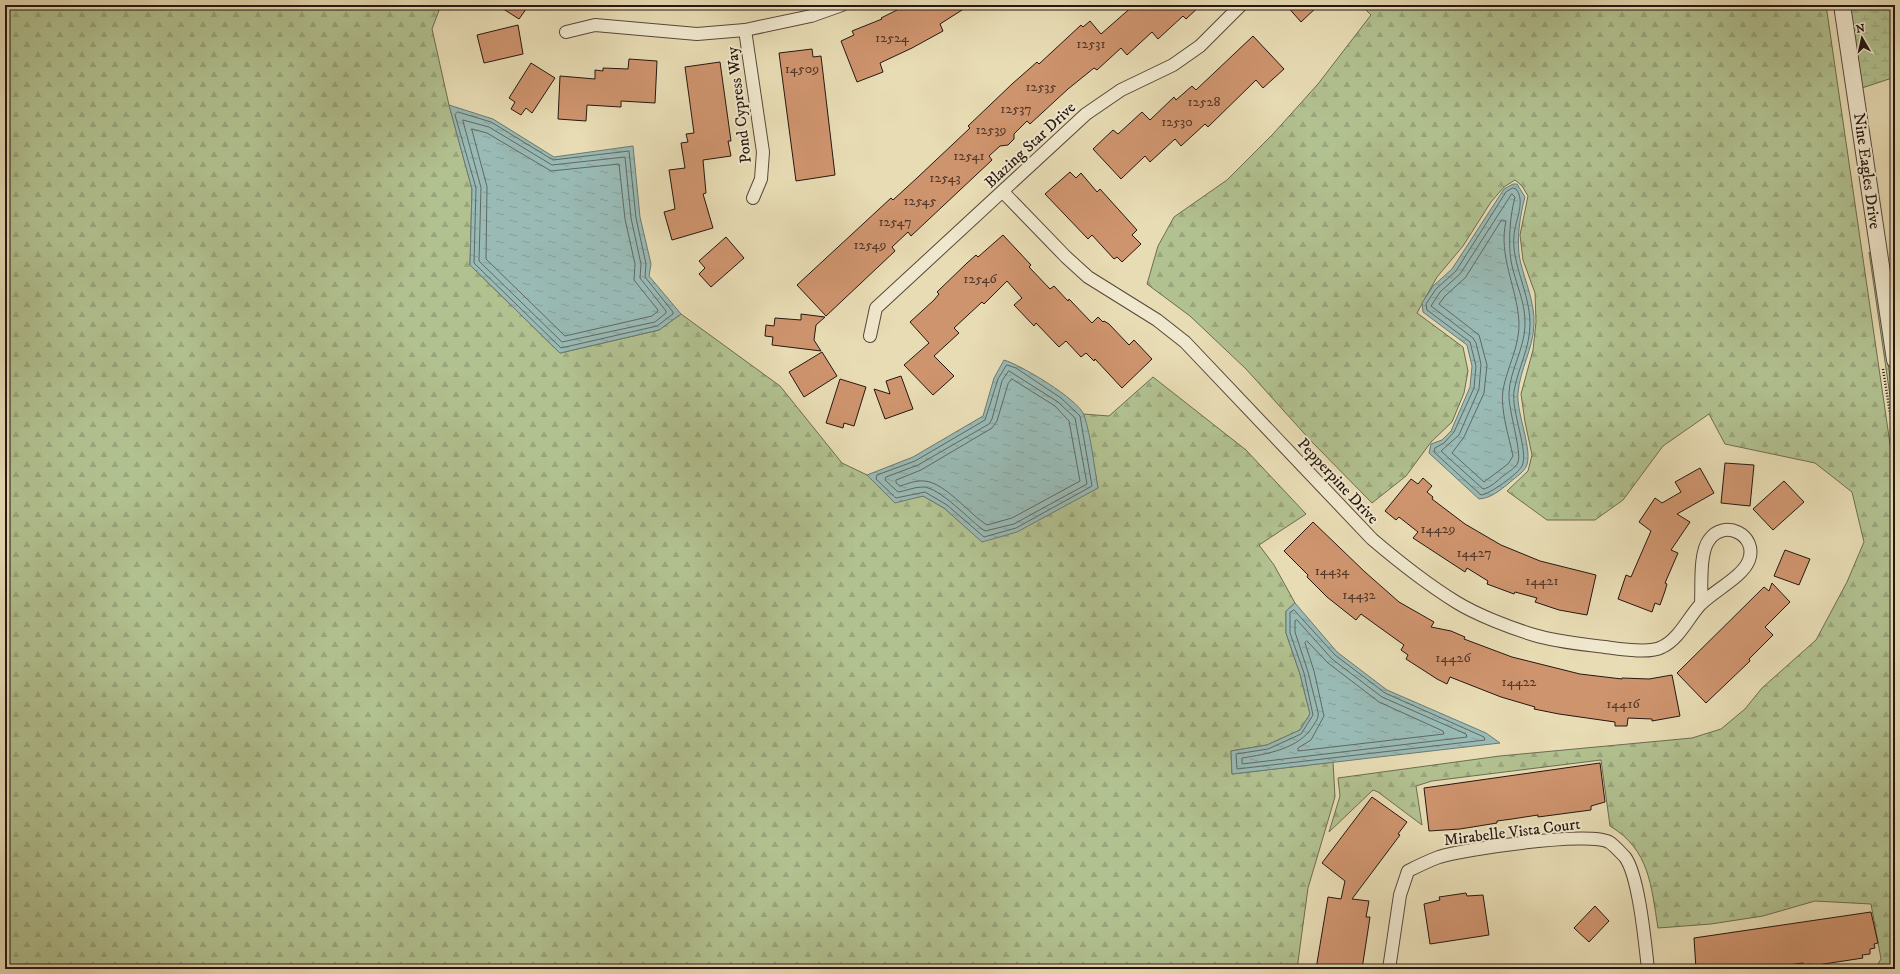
<svg xmlns="http://www.w3.org/2000/svg" width="1900" height="974" font-family="'IM FELL DW Pica',serif">
<style>
.forest{fill:url(#forest-firs);stroke:#6c6c50}
.wetland{fill:url(#wetland-marsh);stroke:#6c6c50}
.water{fill:url(#water-ripples);stroke:#6b7973}
.lines{fill:none;stroke-linecap:round;stroke-linejoin:round}
.shore{stroke:#606862;stroke-width:1}
.building{fill:#ce946e;stroke:#271710}
.minor-casing{stroke:#574839;stroke-width:14}
.tertiary-casing{stroke:#574839;stroke-width:18}
.path{stroke:#271710;stroke-width:2.5;stroke-dasharray:1 2;stroke-linecap:butt}
.minor{stroke:#f0e8ce;stroke-width:12}
.tertiary{stroke:#f0e8ce;stroke-width:16}
.labels{text-anchor:middle;dominant-baseline:central;stroke-width:4;stroke-linejoin:round;paint-order:stroke}
.number-label{font-size:14px;fill:#513628}
.street-label{font-size:16px;fill:#271710;stroke:#f0e8ce}
</style>
<defs>
<pattern id="forest-firs" width="22" height="20" patternUnits="userSpaceOnUse"><rect width="22" height="20" fill="#b2c190"/><path d="M5 1l3.5 6h-7zM16 11l3.5 6h-7z" fill="#99a57b"/></pattern>
<pattern id="wetland-marsh" width="20" height="14" patternUnits="userSpaceOnUse"><rect width="20" height="14" fill="#b2c190"/><path d="M1 5h8M5 5V1M11 12h8M15 12V8" fill="none" stroke="#99a57b"/></pattern>
<pattern id="water-ripples" width="26" height="14" patternUnits="userSpaceOnUse"><rect width="26" height="14" fill="#99bab5"/><path d="M2 4q2-2 4 0t4 0M15 11q2-2 4 0t4 0" fill="none" stroke="#849f9b"/></pattern>
</defs>
<rect width="100%" height="100%" fill="#e8dcb4"/>
<filter id="stains"><feTurbulence type="fractalNoise" baseFrequency=".005" numOctaves="4"/><feColorMatrix values="0 0 0 0 .2 0 0 0 0 .09 0 0 0 0 .02 0 0 0 .5 -.17"/></filter>
<radialGradient id="worn" r=".72"><stop offset=".6" stop-color="#630" stop-opacity="0"/><stop offset="1" stop-color="#630" stop-opacity=".3"/></radialGradient>
<g class="forest">
<polygon points="5,5 441,5 432,29 449,105 472,189 470,265 560,353 659,330 681,314 780,386 842,463 867,475 894,502 923,496 944,508 982,541 1098,488 1083,414 1109,416 1153,377 1246,450 1306,514 1259,545 1274,565 1295,603 1286,611 1286,633 1300,674 1310,714 1300,730 1267,745 1231,751 1232,774 1333,762 1335,797 1308,888 1297,969 5,969"/>
<path d="M1361,5h465l69,473v491h-20l6,-10 -10,-55 -56,-3 -52,15 -52,8 -53,4c-7,-42 -8,-78 -48,-102l-9,-66 -169,21 -16,5 6,39 -44,-33 -5,-2 -44,42 11,-36 -2,-18 162,-22 192,-18 29,-9 24,-20 17,-21 54,-48 31,-58 17,-40 -12,-50 -37,-29 -90,-19 -16,-30 -46,32 -40,54 -28,20h-48l-40,-29 21,-20 4,-16 -7,-33 -4,-28 12,-44 3,-28 -1,-29 -12,-33 -3,-25 8,-39 -6,-10 -7,-6 -11,7 -13,15 -28,44 -26,31 -20,36 46,34 5,24 -4,22 -12,29 -21,20 -25,34 -34,27 -60,-61 -66,-73 -56,-53 -43,-32 11,-38 16,-29 53,-37 46,-46 45,-50 53,-69z"/>
</g>
<g class="wetland">
<polygon points="1850,5 1895,5 1895,77 1862,88"/>
<polygon points="1869,252 1872,256 1895,410 1895,430"/>
</g>
<g class="water">
<polygon points="449,105 493,119 554,157 633,146 640,217 651,264 649,276 681,314 659,330 560,353 470,265 472,189"/>
<path d="M1513,184h4l8,13c-5,18 -9,44 -5,63 5,22 15,42 14,65 -1,24 -14,44 -16,68 -2,20 16,59 8,74 -4,7 -13,12 -18,17 -9,7 -17,14 -29,15l-50,-46 2,-9 11,-4 9,-9 19,-44 2,-21 -5,-21 -44,-33 -1,-9 11,-17 19,-17 52,-80z"/>
<path d="M1004,360c17,5 74,39 80,55 7,21 10,51 14,73l-81,44 -35,10 -38,-34 -21,-12 -28,7 -28,-28 46,-18 70,-41 11,-38z"/>
<polygon points="1295,603 1337,652 1387,690 1486,733 1500,743 1232,774 1231,751 1267,745 1300,730 1310,714 1300,674 1286,633 1286,611"/>
</g>
<g class="lines">
<g class="shore">
<polygon points="458,112 491,122 553,160 629,151 636,218 646,264 645,277 673,312 673,314 657,326 561,348 474,263 476,188 455,115"/>
<polygon points="463,120 489,127 552,165 625,157 631,218 641,264 640,278 666,311 666,313 655,322 562,342 479,261 481,188"/>
<polygon points="472,129 487,133 551,171 619,164 625,219 635,264 634,280 658,310 657,312 652,316 565,336 486,259 487,187"/>
<path d="M1513,188l3,1c10,12 -1,32 -2,46 -3,28 16,58 16,89 0,24 -12,44 -16,67 -3,20 15,61 8,75 -4,8 -32,28 -41,29l-47,-43 1,-4 9,-5 10,-11 20,-44 2,-22 -6,-24 -43,-32 -1,-6 10,-15 20,-18 50,-79z"/>
<path d="M1512,194l3,3c-5,19 -7,44 -4,64 4,22 15,41 14,65 -1,24 -15,44 -16,67 -1,16 13,59 9,69 -2,6 -10,10 -15,14 -6,5 -13,12 -20,13l-42,-38 18,-16 20,-46 2,-25 -5,-21 -3,-5 -42,-32 9,-14 20,-18z"/>
<path d="M1502,220l4,1c-8,35 11,66 13,101 1,24 -12,45 -16,68 -3,19 6,47 10,66l-5,8 -24,18 -32,-29 12,-16 20,-44 3,-28 -8,-30 -40,-31 6,-8 20,-18z"/>
<polygon points="1007,365 1016,368 1061,398 1080,416 1092,486 1016,528 984,537 947,505 925,492 896,498 876,479 877,475 915,461 985,420 998,379"/>
<path d="M1009,371l49,31 17,16 12,66 -73,40 -29,7c-14,-9 -46,-45 -63,-44 -8,0 -16,4 -24,5l-13,-12 1,-3 32,-12 71,-41 3,-5 10,-38z"/>
<path d="M1012,379l43,27 14,15 11,60 -68,37 -25,7c-17,-10 -42,-43 -63,-44 -8,-1 -17,3 -24,5l-4,-3v-3l25,-10 71,-42 5,-7 11,-37z"/>
<polygon points="1294,610 1335,655 1385,693 1484,737 1485,740 1237,769 1236,754 1268,749 1301,734 1313,715 1304,673 1290,633 1290,613"/>
<path d="M1297,620l35,39 50,38 84,37 1,3 -225,27v-6c25,-4 57,-9 71,-32 3,-5 6,-8 5,-14l-10,-40 -13,-40v-11z"/>
<polygon points="1307,641 1328,663 1379,702 1443,731 1444,734 1298,751 1298,748 1311,740 1324,716 1314,671 1305,643"/>
</g>
</g>
<g class="building">
<polygon points="497,5 529,5 519,19"/>
<polygon points="900,5 970,5 940,24 943,31 912,48 880,63 883,72 857,82 841,41 854,35 852,31 882,19 881,18 901,8"/>
<polygon points="1134,5 1201,5 1186,19 1183,16 1158,39 1152,32 1127,55 1121,48 1097,70 1094,68 1068,89 1030,124 1027,121 1014,134 1014,139 1008,145 1000,146 989,156 992,160 911,236 908,232 892,247 895,251 826,316 797,285 891,198 893,200 918,177 970,128 968,126 1012,84 1037,62 1039,64 1081,25 1083,27 1090,21 1101,34"/>
<polygon points="1286,5 1319,5 1301,22"/>
<polygon points="518,25 523,54 484,63 477,35"/>
<polygon points="1253,36 1284,69 1263,88 1256,80 1208,127 1205,124 1181,146 1175,139 1150,162 1145,156 1121,179 1093,149 1113,130 1118,134 1142,112 1150,120 1174,97 1176,100 1192,86 1196,90"/>
<polygon points="812,49 813,57 821,56 835,175 796,181 779,53"/>
<polygon points="629,59 657,61 655,103 621,101 621,107 587,105 586,121 558,119 560,76 595,79 595,70 603,71 603,68 628,69"/>
<polygon points="720,62 731,141 728,141 731,156 703,160 706,193 703,194 713,228 672,240 664,212 675,209 669,170 685,168 681,143 688,142 686,134 694,133 685,67"/>
<polygon points="531,63 555,78 532,113 526,108 521,115 511,109 515,102 509,98"/>
<polygon points="1070,172 1076,178 1081,173 1097,192 1100,189 1137,230 1132,235 1141,244 1122,262 1117,257 1114,259 1092,235 1088,239 1045,194"/>
<polygon points="1003,235 1031,265 1029,267 1050,289 1054,286 1068,301 1069,299 1092,323 1098,317 1103,322 1104,321 1109,324 1129,345 1134,340 1152,359 1122,388 1095,359 1094,361 1086,353 1081,357 1066,341 1059,347 1036,323 1034,326 1014,305 1022,298 1007,281 984,304 982,302 954,328 959,333 934,356 954,376 933,395 904,365 929,343 910,322 934,300 939,294 937,292 967,263 976,255 978,257"/>
<polygon points="726,237 744,258 711,287 699,274 705,268 699,261"/>
<polygon points="801,314 825,317 816,325 814,340 821,351 772,345 773,337 765,336 766,325 774,326 775,318 801,320"/>
<polygon points="822,352 837,376 804,397 789,372"/>
<polygon points="901,376 913,409 885,419 874,389 890,394 886,381"/>
<polygon points="840,379 866,387 854,426 844,423 843,428 826,423"/>
<polygon points="1725,463 1754,465 1750,506 1721,503"/>
<polygon points="1700,468 1714,493 1677,514 1690,522 1671,550 1678,553 1665,583 1667,584 1665,591 1660,605 1655,603 1652,612 1618,599 1626,575 1631,577 1651,531 1639,522 1655,498 1662,503 1681,492 1675,482"/>
<polygon points="1423,478 1432,486 1427,492 1433,497 1432,499 1465,524 1501,545 1540,561 1596,575 1587,615 1559,610 1535,602 1537,598 1515,592 1514,594 1487,584 1488,581 1467,568 1465,572 1413,538 1418,532 1399,517 1396,520 1385,511 1411,479 1418,484"/>
<polygon points="1784,481 1804,502 1773,530 1753,509"/>
<polygon points="1313,522 1365,572 1399,602 1434,622 1431,627 1451,631 1465,637 1464,639 1512,657 1580,674 1622,679 1622,678 1649,679 1672,675 1680,716 1652,721 1652,719 1628,718 1627,726 1615,726 1615,722 1559,714 1534,709 1535,707 1501,697 1450,677 1447,684 1437,679 1406,659 1408,655 1401,650 1404,645 1361,614 1356,620 1327,597 1307,577 1308,575 1284,551"/>
<polygon points="1785,550 1810,559 1799,585 1774,576"/>
<polygon points="1772,583 1790,602 1765,627 1773,635 1749,659 1750,661 1706,703 1677,673 1764,587 1769,591"/>
<polygon points="1600,763 1605,802 1591,806 1591,810 1538,817 1538,815 1512,819 1497,821 1497,823 1460,829 1429,831 1424,788"/>
<polygon points="1372,797 1407,822 1398,834 1400,835 1352,899 1369,901 1366,917 1370,917 1362,969 1316,969 1328,897 1341,899 1345,881 1322,863"/>
<polygon points="1466,893 1467,896 1483,895 1489,935 1430,944 1424,904 1440,900 1439,897"/>
<polygon points="1595,906 1609,921 1589,942 1574,928"/>
<polygon points="1871,912 1878,943 1874,944 1875,948 1870,949 1870,954 1862,955 1863,958 1811,966 1811,964 1803,965 1803,963 1773,967 1773,969 1696,969 1694,938"/>
</g>
<g class="lines">
<g class="minor-casing">
<g id="minor">
<polyline points="745,30 763,152 761,179 753,198"/>
<polyline points="566,32 595,25 697,34 745,30 811,16 842,5"/>
<path d="M1003,192l63,65 22,20 69,43 28,22 187,197c27,23 55,45 84,63 21,13 55,26 78,33 23,7 48,9 71,12 15,2 44,7 57,0 17,-8 26,-29 38,-42 13,-14 43,-28 49,-45 9,-25 -25,-42 -40,-20 -10,13 -7,47 -8,64"/>
<polyline points="870,336 876,308 1086,114 1121,90 1173,65 1200,46 1241,5"/>
<path d="M1389,969l11,-74 8,-24c10,-5 20,-10 31,-14 25,-8 150,-26 170,-15 5,3 12,11 16,15 14,19 20,86 23,112"/>
</g>
</g>
<g class="tertiary-casing">
<polyline id="tertiary" points="1842,5 1895,360"/>
</g>
<polyline class="path" points="1883,369 1895,444"/>
<use href="#minor" class="minor"/>
<use href="#tertiary" class="tertiary"/>
</g>
<g class="labels">
<g class="number-label">
<text x="892" y="38">12524</text>
<text x="1091" y="44">12531</text>
<text x="802" y="69">14509</text>
<text x="1041" y="87">12535</text>
<text x="1204" y="102">12528</text>
<text x="1016" y="109">12537</text>
<text x="1177" y="122">12530</text>
<text x="991" y="130">12539</text>
<text x="969" y="156">12541</text>
<text x="945" y="178">12543</text>
<text x="920" y="201">12545</text>
<text x="895" y="222">12547</text>
<text x="870" y="245">12549</text>
<text x="980" y="279">12546</text>
<text x="1438" y="529">14429</text>
<text x="1474" y="553">14427</text>
<text x="1332" y="571">14434</text>
<text x="1542" y="581">14421</text>
<text x="1359" y="595">14432</text>
<text x="1453" y="658">14426</text>
<text x="1519" y="682">14422</text>
<text x="1623" y="704">14416</text>
</g>
<g class="street-label">
<text transform="translate(739 105) rotate(-97)">Pond Cypress Way</text>
<text transform="translate(1030 145) rotate(-43)">Blazing Star Drive</text>
<text transform="translate(1867 171) rotate(82)">Nine Eagles Drive</text>
<text transform="translate(1338 481) rotate(47)">Pepperpine Drive</text>
<text transform="translate(1512 832) rotate(-7)">Mirabelle Vista Court</text>
</g>
</g>
<rect width="1900" height="974" fill="none" stroke="#e8dcb4" stroke-width="20"/>
<rect x="6" y="6" width="1888" height="962" fill="none" stroke="#271710" stroke-width="2"/>
<rect x="10" y="10" width="1880" height="954" fill="none" stroke="#271710"/>
<g transform="translate(1862 38) rotate(351)" stroke="#f0e8ce" stroke-width="3" paint-order="stroke">
<path d="M0-3L7 15L0 10L-7 15Z" fill="#271710"/>
<text y="-6" font-size="11" font-weight="bold" text-anchor="middle" fill="#271710">N</text>
</g>
<rect width="100%" height="100%" filter="url(#stains)"/>
<rect width="100%" height="100%" fill="url(#worn)"/>
</svg>
